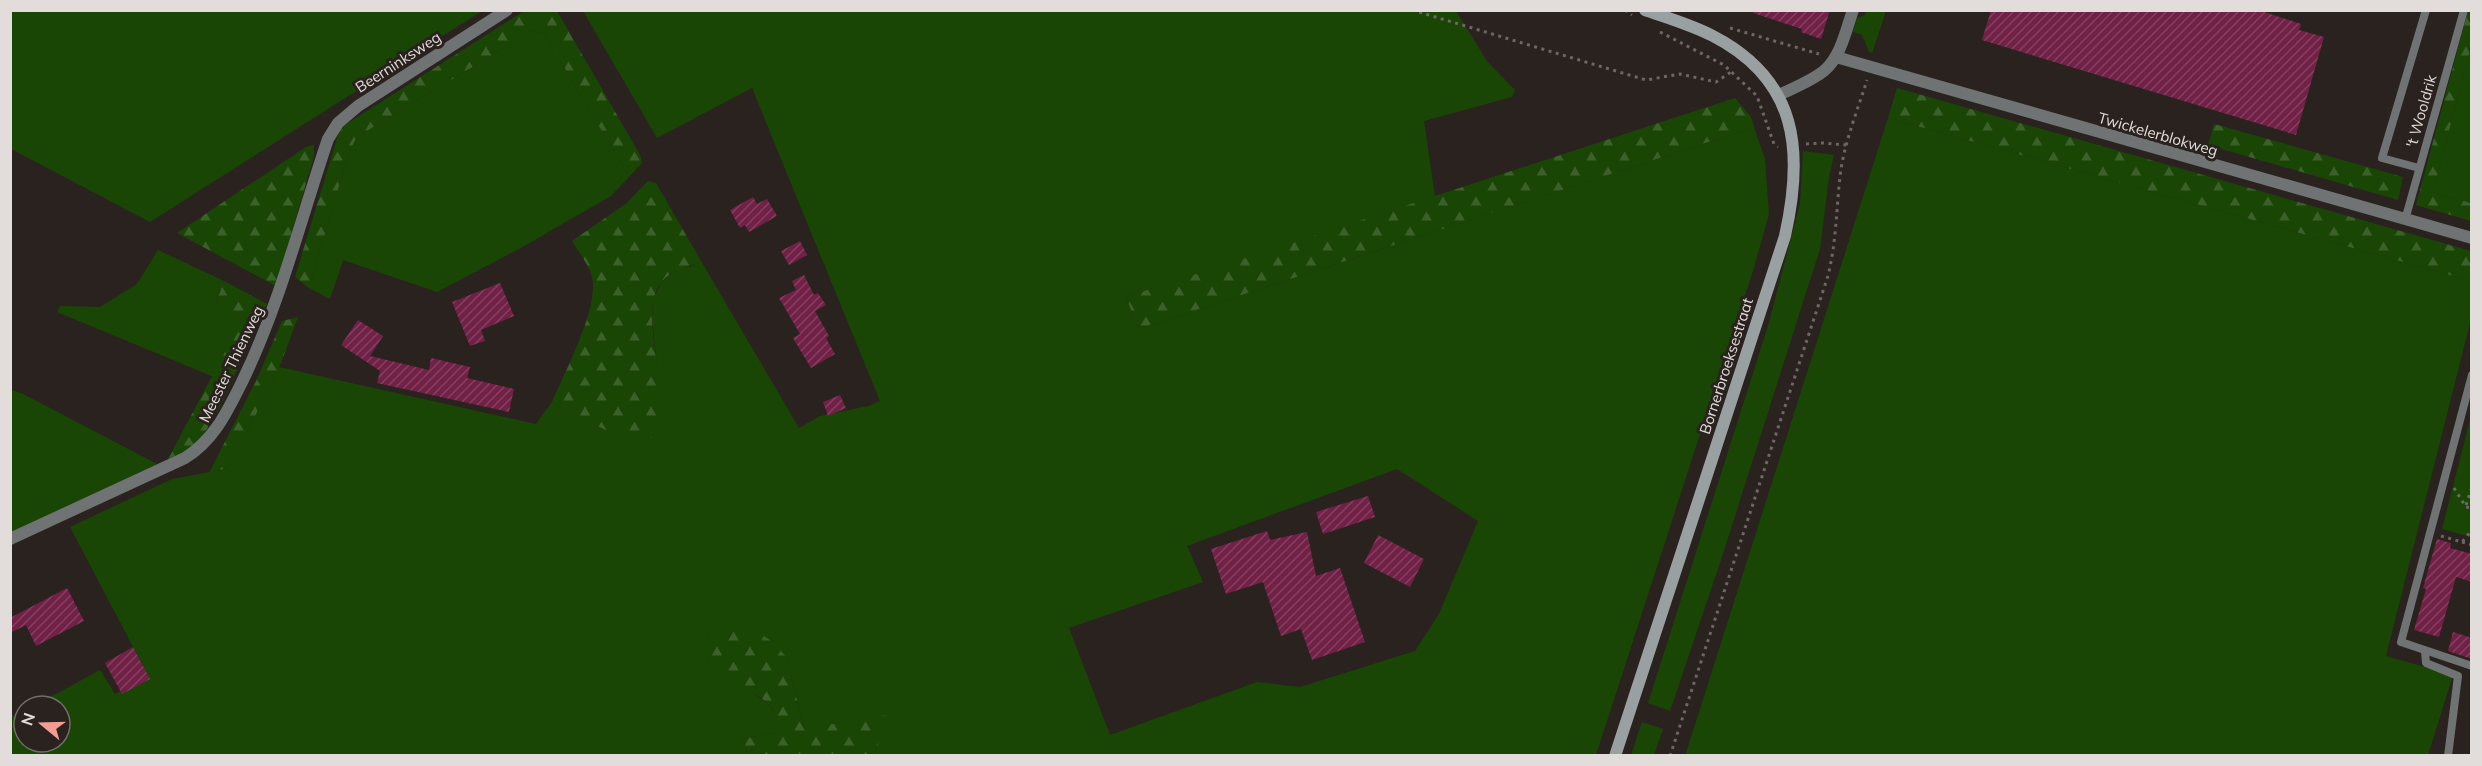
<svg xmlns="http://www.w3.org/2000/svg" width="2482" height="766" font-family="Mulish,sans-serif">
<style>
.grass{fill:#1a4605;fill-rule:evenodd}
.forest{fill:url(#forest-firs)}
.building{fill:url(#building-hatch)}
.lines{fill:none;stroke-linecap:round;stroke-linejoin:round}
.path{stroke:#6d6663;stroke-width:3;stroke-dasharray:3 4.5;stroke-linecap:butt}
.lane{stroke:#6f7374;stroke-width:8}
.street{stroke:#6f7374;stroke-width:12}
.secondary{stroke:#99a0a2;stroke-width:12}
.labels{text-anchor:middle;dominant-baseline:central;stroke-width:6;stroke-linejoin:round;paint-order:stroke}
.street-label{font-size:15px;fill:#e2ddda;stroke:#2a221f}
</style>
<defs>
<pattern id="forest-firs" width="22" height="20" patternUnits="userSpaceOnUse" patternTransform="scale(1.5)"><rect width="22" height="20" fill="#1a4605"/><path d="M5 1l3.5 6h-7zM16 11l3.5 6h-7z" fill="#3b6029"/></pattern>
<pattern id="building-hatch" width="6" height="6" patternUnits="userSpaceOnUse" patternTransform="scale(1.5)"><rect width="6" height="6" fill="#712046"/><path d="M-1 1l2-2M0 6l6-6M5 7l2-2" fill="none" stroke="#854060"/></pattern>
</defs>
<rect width="100%" height="100%" fill="#2a221f"/>
<g class="grass">
<polygon points="10,11 11,10 482,11 150,222 11,149"/>
<path d="M583,11h873l31,50 28,29 -3,7 -88,24 11,76 -309,100 12,32 616,-202 11,32 4,55 -16,57 -157,484h-724l5,-7 -73,-19 -17,-71 -75,-28 -7,13 4,17 59,44 11,14 1,14 -39,7 8,16h-738l-1,-45 4,7 10,-6v31h36v-36h-26l66,-36 15,24 35,-15 -80,-152 102,-48 49,-9 6,-2 7,-9 45,-92 257,57 16,-22 57,30 52,-27 -9,-88 1,-18 8,-16 15,-13 14,-3 11,-6 98,167 21,-12 48,-10 12,-5 -128,-313 -95,50zM1397,469l81,52 -39,93 -24,37 -115,36 -43,-5 -147,53 -41,-107 134,-46 -16,-36z"/>
<polygon points="1866,11 1886,11 1872,53 1869,52 1862,35 1853,32 1857,18 1865,15"/>
<polygon points="532,31 544,33 629,177 611,196 519,249 437,292 343,260 330,299 309,288 349,152 357,137"/>
<polygon points="2471,47 2471,203 2433,192"/>
<polygon points="1888,118 2471,281 2471,319 2386,656 2453,675 2428,755 1685,756"/>
<polygon points="1803,151 1834,155 1829,177 1820,249 1721,560 1670,711 1648,703 1768,326 1800,204"/>
<polygon points="158,250 224,281 216,303 238,316 241,322 214,377 57,312 60,306 100,307 137,284"/>
<polygon points="10,389 25,395 157,464 11,533"/>
<polygon points="2471,416 2472,537 2471,537 2442,529"/>
<polygon points="1642,722 1663,729 1654,755 1631,755"/>
</g>
<g class="forest">
<polygon points="524,11 557,11 640,155 642,163 629,177 544,33 532,31 357,137 349,152 309,288 295,277 339,132 345,125"/>
<polygon points="2468,11 2471,11 2471,47 2433,192 2471,203 2471,221 2416,205"/>
<polygon points="1897,88 2471,251 2471,281 1888,118"/>
<polygon points="1735,98 1751,117 1754,127 1138,329 1126,297"/>
<polygon points="2214,124 2403,177 2398,200 2208,145"/>
<polygon points="314,145 314,156 276,286 177,233 306,147"/>
<path d="M648,181l8,2 45,78c-14,8 -29,8 -40,22 -21,25 2,90 0,123 -1,10 -4,21 -6,32l-46,-6 -57,-30c13,-30 43,-87 41,-119 -1,-15 -14,-30 -21,-42l55,-38z"/>
<polygon points="224,281 267,304 220,407 197,446 168,459 241,322 237,316 216,303"/>
<polygon points="298,317 281,363 234,459 227,468 209,473 257,379 282,321"/>
<path d="M730,625c24,2 42,13 57,33l17,71 82,-14 -9,33 -5,7h-123l-8,-16 39,-7c-2,-42 -51,-42 -70,-71 -3,-5 -4,-13 -5,-18l7,-13z"/>
</g>
<g class="building">
<polygon points="1754,10 1830,10 1821,39 1801,32 1802,29 1753,13"/>
<polygon points="1991,10 2258,10 2301,24 2299,30 2324,37 2296,135 1982,40"/>
<polygon points="753,197 757,204 767,199 777,216 749,232 745,225 740,228 730,210"/>
<polygon points="800,241 807,255 789,265 781,251"/>
<polygon points="804,275 814,295 818,293 826,305 815,311 829,336 826,338 835,354 811,368 793,338 800,334 779,298 796,290 792,281"/>
<polygon points="500,283 514,316 481,330 485,341 470,346 452,302"/>
<polygon points="358,320 383,336 370,356 429,370 431,358 470,367 467,378 514,389 509,412 377,383 380,371 341,345"/>
<polygon points="840,395 846,408 828,416 823,402"/>
<polygon points="1368,496 1375,517 1323,534 1316,512"/>
<polygon points="1267,531 1270,540 1307,532 1316,576 1340,568 1365,642 1312,660 1301,629 1281,636 1263,582 1226,594 1211,549"/>
<polygon points="1378,535 1424,559 1410,587 1364,563"/>
<polygon points="2437,539 2451,543 2450,548 2472,554 2472,582 2456,577 2439,637 2414,630 2426,589 2423,588"/>
<polygon points="67,588 84,621 36,646 26,625 10,633 10,618"/>
<polygon points="2453,632 2472,638 2472,659 2448,651"/>
<polygon points="133,647 150,679 122,694 105,663"/>
</g>
<g class="lines">
<g class="path">
<polyline points="1412,10 1646,80 1680,74 1716,82 1731,72"/>
<polyline points="1625,10 1632,15"/>
<polyline points="1730,28 1819,54"/>
<polyline points="1660,32 1724,65 1757,96 1774,144 1778,147"/>
<polyline points="1806,144 1823,143 1846,145"/>
<polyline points="2454,488 2466,507 2472,508"/>
<polyline points="2466,505 2472,487"/>
<polyline points="2441,536 2462,542 2472,530"/>
<polyline points="2462,542 2472,545"/>
<path d="M1670,756l157,-477c10,-36 9,-73 14,-110 5,-31 17,-60 26,-89"/>
</g>
<g class="lane">
<polyline points="2419,168 2382,158 2426,10"/>
<polyline points="2405,220 2464,10"/>
<polyline points="2472,375 2401,642 2472,666"/>
<polyline points="2425,652 2426,663 2458,676 2448,756"/>
</g>
<g class="street">
<polyline points="1836,57 2472,238"/>
<path d="M1779,95c14,-7 33,-14 46,-25 16,-14 21,-40 28,-60"/>
<path d="M10,539l175,-81c29,-18 42,-46 57,-76 38,-78 58,-161 86,-243l10,-16 20,-17 149,-96"/>
</g>
<path class="secondary" d="M1615,756l170,-520c19,-85 13,-156 -72,-200 -21,-11 -45,-18 -68,-26"/>
</g>
<g class="labels">
<g class="street-label">
<text transform="translate(398 62) rotate(-33)">Beerninksweg</text>
<text transform="translate(2421 111) rotate(-74)">'t Wooldrik</text>
<text transform="translate(2158 134) rotate(16)">Twickelerblokweg</text>
<text transform="translate(231 364) rotate(-64)">Meester Thienweg</text>
<text transform="translate(1726 366) rotate(-72)">Bornerbroeksestraat</text>
</g>
</g>
<rect width="2482" height="766" fill="none" stroke="#e2ddda" stroke-width="24"/>
<g transform="translate(42 724) rotate(289)"><circle r="28" fill="#2a221f" stroke="#746d6a" stroke-width="1.5"/>
<path d="M0-4.5L10 22L0 15L-10 22Z" fill="#f59c92"/>
<text y="-9" font-size="16" font-weight="bold" text-anchor="middle" fill="#e2ddda">N</text>
</g>
</svg>
